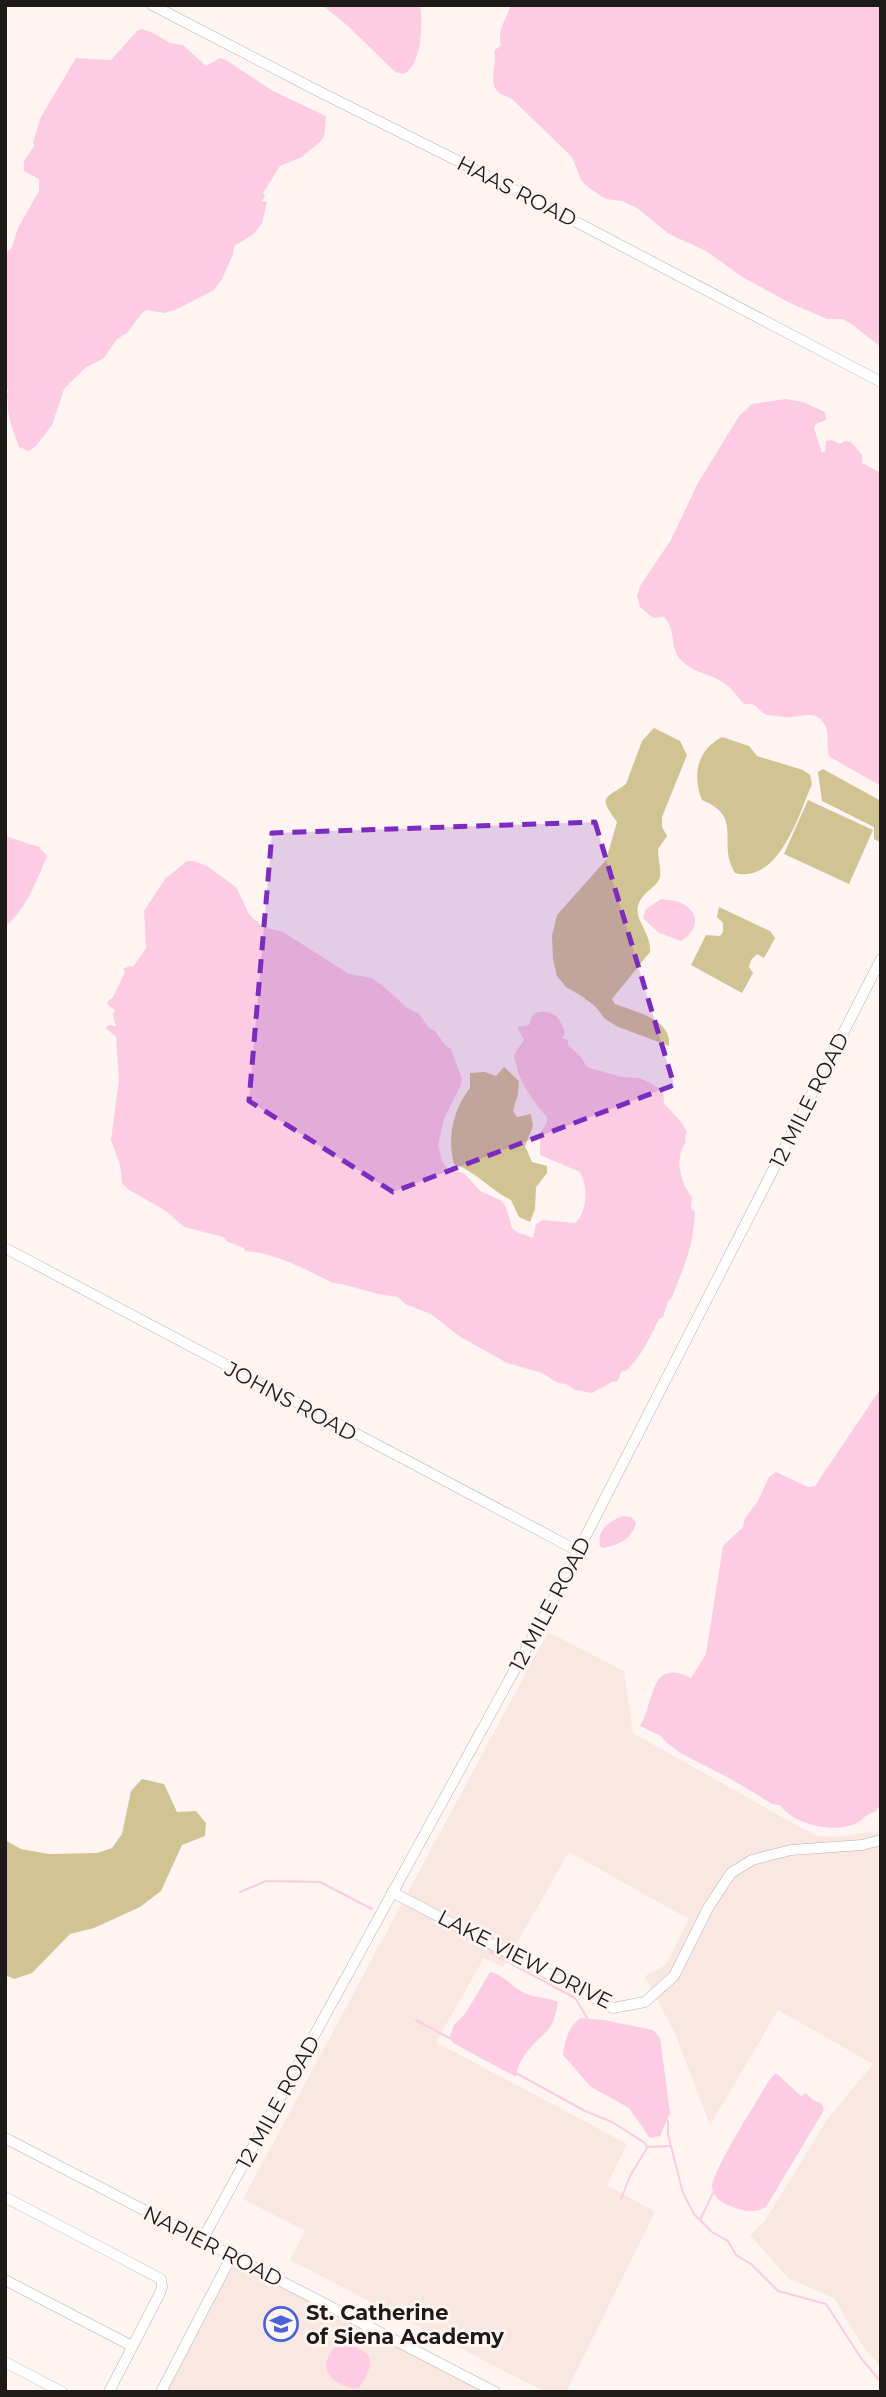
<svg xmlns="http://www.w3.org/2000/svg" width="886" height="2397" font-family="Montserrat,sans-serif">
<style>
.built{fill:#fae7e1}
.green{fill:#d2c393}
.water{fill:#fdcbe2}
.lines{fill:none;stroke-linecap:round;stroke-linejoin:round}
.stream{stroke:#fdcbe2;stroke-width:2}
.minor-casing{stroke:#bab0ad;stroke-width:11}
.minor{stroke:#fff;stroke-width:10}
.marked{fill:#7b2cbf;fill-opacity:0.2;stroke:#7b2cbf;stroke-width:5;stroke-dasharray:14 9;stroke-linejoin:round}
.labels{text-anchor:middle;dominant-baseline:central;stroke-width:6;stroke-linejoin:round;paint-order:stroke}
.street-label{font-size:21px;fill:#1d1a19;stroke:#fef4f1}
.poi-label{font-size:21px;font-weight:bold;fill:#1d1a19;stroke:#fef4f1;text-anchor:start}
</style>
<rect width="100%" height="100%" fill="#fef4f1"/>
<g class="built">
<polygon points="548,1632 624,1671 633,1733 814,1835 833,1837 881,1831 881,2367 861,2344 834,2298 788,2278 750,2235 765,2221 826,2121 873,2064 778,2010 710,2125 675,2034 645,1976 666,1965 689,1919 569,1852 503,1967 484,1958 436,2042 627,2144 607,2185 655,2212 566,2392 545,2392 290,2260 305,2231 243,2199"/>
<polygon points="233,2256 493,2392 163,2392"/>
</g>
<g class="green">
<path d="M654,728l26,13 7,14 -25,62v10l5,9 -9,13c0,9 3,19 2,27 -1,11 -18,15 -22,30 -4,14 14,28 12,46l-38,47 3,5c21,8 57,15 54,42l-53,-20 -12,-8 -8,-11 -13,-10 -17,-10 -9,-11 -4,-17 -1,-23 5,-21 49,-55 11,-38c-19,-27 -13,-22 9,-38l16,-43z"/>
<path d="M722,737l27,9 8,10 46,14 7,5 2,9c-13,30 -33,100 -77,89 -19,-31 10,-55 -33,-73 -10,-25 -5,-50 20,-63z"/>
<polygon points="823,769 881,801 881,843 874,839 874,827 822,801 818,772"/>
<polygon points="808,800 873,830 849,884 784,854"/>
<polygon points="719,907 770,931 775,938 764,958 757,954 751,960 749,967 753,973 742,993 691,965 706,935 720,936 723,932 723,923 717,917"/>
<path d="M504,1067l15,14 -1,13 -5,17 4,6 14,-3 2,12 -8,20 7,16 15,4v7l-11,14 -1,22 -5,13 -11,-5 -8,-17c-21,-10 -34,-28 -57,-36 -7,-26 -1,-55 16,-76v-15l15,-1 11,4z"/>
<polygon points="142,1779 164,1784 177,1812 196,1811 206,1823 205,1836 182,1845 161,1891 140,1907 94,1928 70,1934 32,1973 14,1979 5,1975 5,1840 21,1849 49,1854 97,1853 112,1848 122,1834 131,1791"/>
</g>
<g class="water">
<path d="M322,5h98c3,18 2,62 -17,69l-8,-2 -48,-47z"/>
<path d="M511,5h370v342l-31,-24 -8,-4h-15l-37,-16 -46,-25 -38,-27 -37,-17 -32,-26 -15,-7 -16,-2 -17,-11 -8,-8 -9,-23 -60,-58c-5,-3 -12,-4 -15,-8 -9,-13 1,-27 -3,-40l7,-6c-4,-15 5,-25 10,-40z"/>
<path d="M142,29l11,4 17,10 13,2 23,21 14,-8 6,2 47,31 53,25 -2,20 -3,5 -19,16 -22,9 -17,27 2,2 -3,6 5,1 -5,21 -8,11 -20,12 -1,8 -11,25 -8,11 -39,20 -11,3 -17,-3 -5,3 -15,20 -10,6 -13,19 -19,10 -21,21 -12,36 -16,21 -7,5 -10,-4c-5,-15 -13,-32 -11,-47l-2,-2 2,-7 -3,-7v-130l7,-7 6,-19 21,-37v-12l-15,-8v-10l10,-15 -1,-4 8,-25 35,-59 35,2 26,-29z"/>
<path d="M786,399l17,3 22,10 1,8 -10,4 -2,4 8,25 3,-2 1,-10 5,-1 9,4 5,-3 6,1 11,13v8l19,10v313l-51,-29c-5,-9 0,-23 -5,-32 -10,-18 -28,-6 -41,-8 -5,-1 -11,-1 -16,-2 -11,-2 -8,-13 -24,-11 -7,-8 -13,-17 -23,-23 -12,-7 -29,-9 -39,-20 -14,-13 -4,-29 -18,-44l-11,1 -13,-11 -3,-11 3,-10 31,-46 27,-57 41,-67 13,-12z"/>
<path d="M5,836l34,11 8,9c-10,23 -21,55 -42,70z"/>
<path d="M187,861h6l14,5 29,21 13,27 13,13 21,5 66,42 23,4 10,7 24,22 13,7 10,14 6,3 10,14 6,4 11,30 -2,8 -16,32 -6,26 4,16 6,9 16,3 16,18 22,10 4,6 6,21 5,4 16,6 3,-14 7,-4 32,3c13,-12 13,-35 5,-51l-40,-17v-21l7,-12v-5c-11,-12 -21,-26 -28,-42 -3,-7 -1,-10 -5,-16l1,-6 9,-13 -7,-13 12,-2 4,-11c18,-7 28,3 32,19l-3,5 6,2v5l13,12 6,10 34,10 19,1 23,12 1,13 17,19 6,10 -2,5 1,5c-12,16 -6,40 6,55l-1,11 4,4c-2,36 -11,55 -24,87l-3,2 -5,16 -4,2c-10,20 -16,35 -33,52h-4l-5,11 -3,-1 -22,12 -17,-3 -9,-6 -8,-1 -16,-10 -35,-10 -48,-27 -28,-22 -26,-10 -7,-7 -20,-3 -36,-10 -9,-1c-28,-14 -58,-30 -88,-32l-1,-3 -16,-6 -5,-5 -39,-10 -18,-16 -37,-21 -7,-7 -2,-18 -9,-25 8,-60 -3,-43 -10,-9 2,-3 8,1 -3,-11 2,-5 -7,-5 -1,-3 6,-5 12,-25 -2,-3 7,-3 3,1 13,-19 -2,-37 21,-32z"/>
<path d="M661,899c6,1 13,1 18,3 21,9 21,27 2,39l-22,-8 -16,-15 3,-9z"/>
<path d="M881,1388v416l-6,8c-13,4 -10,7 -18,11 -22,11 -63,2 -77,-18l-8,-1 -41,-25 -49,-25 -15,-11 -6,-7 -21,-10c15,-24 9,-69 51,-48l15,-24 17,-108 20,-19 2,-9 13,-17 11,-24 7,-5 32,15 7,-1z"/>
<path d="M623,1516l8,1 5,5c-3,17 -18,23 -33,26l-3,-2c-3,-17 9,-25 23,-30z"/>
<path d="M490,1972c14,3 21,14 34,21 10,5 23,4 34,9 -2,10 -4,23 -12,30 -13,13 -28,26 -30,45l-63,-34 -3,-7 4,-11 11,-11z"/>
<path d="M580,2018l24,2 49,10 7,8 10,75 -10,23 -10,2 -21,-30 -38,-21 -28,-32c1,-13 6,-29 17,-37z"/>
<path d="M776,2073l25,23 5,-3 7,7 9,4 2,6 -58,97c-12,7 -23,4 -36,-1 -7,-2 -17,-9 -18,-18 -2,-14 48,-92 58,-109z"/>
<path d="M342,2341c31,12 36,17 17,47 -6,1 -10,0 -16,-3 -24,-10 -20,-30 -1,-44z"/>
</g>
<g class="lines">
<g class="stream">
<polyline points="240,1892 266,1881 320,1882 372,1909"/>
<polyline points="490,1952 575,1998 589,2021"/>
<polyline points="416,2020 453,2040"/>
<polyline points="514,2072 585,2111 612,2122 645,2143 647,2147 670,2146"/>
<polyline points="668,2121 668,2135 683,2193 694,2214 712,2232 728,2241 736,2255 751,2264 778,2291 826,2304 861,2358 881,2382"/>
<polyline points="621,2199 630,2176 647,2148"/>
<polyline points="700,2220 713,2193"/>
</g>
<g class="minor-casing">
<g id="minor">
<polyline points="152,5 318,91 504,184 881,382"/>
<polyline points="5,1248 578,1551"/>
<polyline points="392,1892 613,2008 645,2002 674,1976 708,1908 731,1873 752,1860 791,1850 862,1845 881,1840"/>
<polyline points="5,2138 495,2392"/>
<polyline points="5,2197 161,2279 162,2287 160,2293 109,2392"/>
<polyline points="202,2240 553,1600 881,959"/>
<polyline points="5,2280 132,2346"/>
<polyline points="5,2362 62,2392"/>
<polyline points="161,2392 232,2255"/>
</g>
</g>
<use href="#minor" class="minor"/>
</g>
<path class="marked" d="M595,822l79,263 -281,107 -144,-91 23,-268z"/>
<defs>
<g id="school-ring" transform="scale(1.75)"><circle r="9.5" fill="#fef4f1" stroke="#4b63d7" stroke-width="1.5"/><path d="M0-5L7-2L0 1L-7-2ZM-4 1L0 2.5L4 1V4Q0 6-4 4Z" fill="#4b63d7"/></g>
</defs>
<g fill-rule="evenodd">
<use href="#school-ring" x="281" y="2324"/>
</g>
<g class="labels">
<g class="street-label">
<text transform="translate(517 191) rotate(27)">HAAS ROAD</text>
<text transform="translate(809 1100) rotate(-63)">12 MILE ROAD</text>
<text transform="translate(291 1401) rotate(28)">JOHNS ROAD</text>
<text transform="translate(550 1604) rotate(-62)">12 MILE ROAD</text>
<text transform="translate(525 1959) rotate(27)">LAKE VIEW DRIVE</text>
<text transform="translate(278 2102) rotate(-61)">12 MILE ROAD</text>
<text transform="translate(213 2246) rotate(27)">NAPIER ROAD</text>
</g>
<g class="poi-label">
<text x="306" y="2312">St. Catherine<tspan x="306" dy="24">of Siena Academy</tspan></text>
</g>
</g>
<rect width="886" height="2397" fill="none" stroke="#1d1a19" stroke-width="14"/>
</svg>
